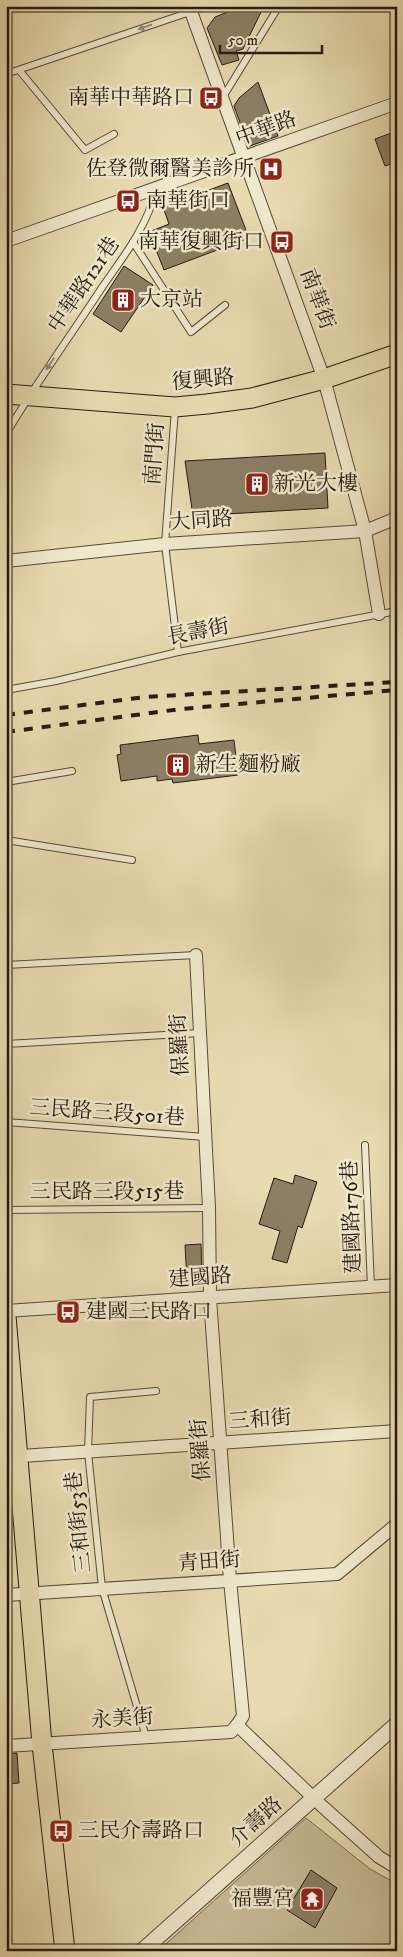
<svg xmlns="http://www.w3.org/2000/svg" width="403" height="1957" font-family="'IM FELL DW Pica','Noto Serif TC',serif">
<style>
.green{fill:#c7ba96;stroke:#776a53}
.building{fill:#8b7f64;stroke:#271b10}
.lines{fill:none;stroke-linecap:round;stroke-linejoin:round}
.service-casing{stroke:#574b38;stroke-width:8}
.minor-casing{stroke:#574b38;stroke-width:14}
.tertiary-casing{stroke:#574b38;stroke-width:17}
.primary-casing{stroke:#271b10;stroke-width:21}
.service{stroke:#f0e8cc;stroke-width:6}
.minor{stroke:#f0e8cc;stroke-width:12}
.tertiary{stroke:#f0e8cc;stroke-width:15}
.primary{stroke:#e8dbb1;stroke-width:19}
.rail{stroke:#271b10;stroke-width:4;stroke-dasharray:9 9;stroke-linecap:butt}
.oneway{fill:#968c77}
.labels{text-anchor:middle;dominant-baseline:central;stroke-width:5;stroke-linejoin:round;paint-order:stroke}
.poi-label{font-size:21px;fill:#271b10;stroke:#f0e8cc;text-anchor:start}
.street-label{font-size:21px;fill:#271b10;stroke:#f0e8cc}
</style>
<rect width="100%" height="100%" fill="#e8dbb1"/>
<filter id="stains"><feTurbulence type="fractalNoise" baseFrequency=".004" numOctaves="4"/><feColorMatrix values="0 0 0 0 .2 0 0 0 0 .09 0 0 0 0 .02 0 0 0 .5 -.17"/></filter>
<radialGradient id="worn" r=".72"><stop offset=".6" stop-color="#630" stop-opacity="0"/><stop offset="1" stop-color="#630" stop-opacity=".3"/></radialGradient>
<polygon class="green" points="306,1818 370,1869 397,1884 397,1951 158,1951"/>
<g class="building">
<polygon points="243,6 264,6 243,49 236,51 239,60 222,65 207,28 215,17"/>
<polygon points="258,82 278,136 250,146 248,145 234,106 239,98"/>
<polygon points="397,131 397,162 385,166 375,139"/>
<polygon points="228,183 249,238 164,270 149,232 169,224 163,207"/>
<polygon points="124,266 153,285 121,332 93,314"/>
<polygon points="325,453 328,508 193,516 185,461"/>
<polygon points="198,735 199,744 234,740 238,775 173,783 172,779 157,781 157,776 121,781 117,755 121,754 120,745"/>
<polygon points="295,1175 317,1182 302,1228 298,1226 287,1263 272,1259 280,1231 259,1224 274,1178 293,1184"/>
<polygon points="201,1244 202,1281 187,1282 185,1245"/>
<polygon points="17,1753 19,1783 6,1784 6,1754"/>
<polygon points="311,1870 337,1888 315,1928 287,1910"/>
</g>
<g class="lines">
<g class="service-casing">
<g id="service">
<polyline points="19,70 85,150 114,134"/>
<polyline points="6,74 208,6"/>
<polyline points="223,97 279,6"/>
<polyline points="133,242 191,332 225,305"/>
<polyline points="175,409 165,544 178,652"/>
<path d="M6,434c30,-51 65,-99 97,-148 21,-30 45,-61 53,-97"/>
<polyline points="6,690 56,681 178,652 397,611"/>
<polyline points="6,782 72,771"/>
<polyline points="6,840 132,860"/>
<polyline points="6,965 196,955"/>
<polyline points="6,1044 200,1033"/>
<polyline points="6,1122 205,1137"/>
<polyline points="6,1140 8,1166 6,1172"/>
<polyline points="365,1145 371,1287"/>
<polyline points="6,1210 209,1208"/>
<polyline points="146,1737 102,1588 88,1452 90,1397 156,1391"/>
</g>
</g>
<g class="minor-casing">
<g id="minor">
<polyline points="189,6 324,379 365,531 379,614"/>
<polyline points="6,241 397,103"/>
<polyline points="6,561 165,544 365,531 397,518"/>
<polyline points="196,955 209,1208 210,1298 230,1580 243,1716 237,1725 322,1806 379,1857 397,1868"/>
<polyline points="6,1311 397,1285"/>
<polyline points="6,1457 397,1431"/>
<polyline points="6,1595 337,1574 397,1524"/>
<polyline points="6,1746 231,1732 237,1725"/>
</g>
</g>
<g class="tertiary-casing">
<polyline id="tertiary" points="142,1951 397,1724"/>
</g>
<g class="primary-casing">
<g id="primary">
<polyline points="6,394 175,407 207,404 252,398 324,379 397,354"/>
<polyline points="6,1316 42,1744 65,1951"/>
</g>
</g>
<use href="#service" class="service"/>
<use href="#minor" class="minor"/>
<use href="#tertiary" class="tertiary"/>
<use href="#primary" class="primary"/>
<g class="rail">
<polyline points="6,715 145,697 397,682"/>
<polyline points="6,732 181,709 397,690"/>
</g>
</g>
<defs><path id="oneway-solid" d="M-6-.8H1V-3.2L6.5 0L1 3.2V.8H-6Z" transform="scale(1.25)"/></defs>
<g class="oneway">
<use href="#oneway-solid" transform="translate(145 27) rotate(161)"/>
<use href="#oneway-solid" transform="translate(50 364) rotate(124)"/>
</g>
<defs>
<g id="bus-square" transform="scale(1.25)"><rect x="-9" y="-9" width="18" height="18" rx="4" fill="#8f2418" stroke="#f0e8cc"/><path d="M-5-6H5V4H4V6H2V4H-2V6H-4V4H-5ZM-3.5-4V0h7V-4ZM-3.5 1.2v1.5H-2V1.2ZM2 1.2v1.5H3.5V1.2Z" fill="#fff"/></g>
<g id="hospital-square" transform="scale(1.25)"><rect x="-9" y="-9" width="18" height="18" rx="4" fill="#8f2418" stroke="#f0e8cc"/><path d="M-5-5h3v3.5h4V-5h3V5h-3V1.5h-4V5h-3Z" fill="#fff"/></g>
<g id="building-square" transform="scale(1.25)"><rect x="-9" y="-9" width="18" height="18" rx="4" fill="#8f2418" stroke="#f0e8cc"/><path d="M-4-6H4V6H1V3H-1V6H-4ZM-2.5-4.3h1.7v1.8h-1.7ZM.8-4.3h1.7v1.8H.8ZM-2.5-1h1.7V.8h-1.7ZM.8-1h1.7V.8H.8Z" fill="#fff"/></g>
<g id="temple-square" transform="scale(1.25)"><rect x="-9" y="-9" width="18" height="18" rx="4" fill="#8f2418" stroke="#f0e8cc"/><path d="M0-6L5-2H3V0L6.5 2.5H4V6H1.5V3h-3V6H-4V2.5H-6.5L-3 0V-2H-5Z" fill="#fff"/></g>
</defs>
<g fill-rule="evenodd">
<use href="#bus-square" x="211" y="98"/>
<use href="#hospital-square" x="271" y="169"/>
<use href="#bus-square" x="128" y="201"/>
<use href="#bus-square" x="282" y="242"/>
<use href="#building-square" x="123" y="300"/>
<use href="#building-square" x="257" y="484"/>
<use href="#building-square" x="178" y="765"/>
<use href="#bus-square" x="68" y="1312"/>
<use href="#bus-square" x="61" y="1831"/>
<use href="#temple-square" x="312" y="1899"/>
</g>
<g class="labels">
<g class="poi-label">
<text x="194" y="98" text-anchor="end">南華中華路口</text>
<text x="254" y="169" text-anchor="end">佐登微爾醫美診所</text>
<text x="146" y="201">南華街口</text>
<text x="264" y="242" text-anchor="end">南華復興街口</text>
<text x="140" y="300">大京站</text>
<text x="274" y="484">新光大樓</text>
<text x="196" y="765">新生麵粉廠</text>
<text x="86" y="1312">建國三民路口</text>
<text x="78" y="1831">三民介壽路口</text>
<text x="294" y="1899" text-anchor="end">福豐宮</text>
</g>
<g class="street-label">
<text transform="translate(266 129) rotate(-20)">中華路</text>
<text transform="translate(84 285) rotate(-56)">中華路121巷</text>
<text transform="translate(317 299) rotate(70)">南華街</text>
<text transform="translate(203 380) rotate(-5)">復興路</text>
<text transform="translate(155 454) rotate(-86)">南門街</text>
<text transform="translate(201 521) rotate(-4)">大同路</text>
<text transform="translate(198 632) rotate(-11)">長壽街</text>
<text transform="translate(180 1045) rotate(-93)">保羅街</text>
<text transform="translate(107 1113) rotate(4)">三民路三段501巷</text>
<text x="107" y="1192">三民路三段515巷</text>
<text transform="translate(352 1217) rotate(-92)">建國路176巷</text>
<text transform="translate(200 1278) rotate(-4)">建國路</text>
<text transform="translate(260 1420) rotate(-4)">三和街</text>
<text transform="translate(201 1450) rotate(-94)">保羅街</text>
<text transform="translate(79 1522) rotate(-96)">三和街53巷</text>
<text transform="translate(209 1562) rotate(-4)">青田街</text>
<text transform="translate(122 1719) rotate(-4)">永美街</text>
<text transform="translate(256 1822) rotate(-42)">介壽路</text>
</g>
</g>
<rect width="403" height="1957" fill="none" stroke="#e8dbb1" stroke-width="25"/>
<rect x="8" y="8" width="388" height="1942" fill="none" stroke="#271b10" stroke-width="2.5"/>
<rect x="12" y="12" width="378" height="1932" fill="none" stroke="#271b10"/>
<path d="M220 45v8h102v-8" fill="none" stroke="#271b10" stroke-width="2.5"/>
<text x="228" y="45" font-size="15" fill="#271b10" stroke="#f0e8cc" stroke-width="4" paint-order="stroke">50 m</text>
<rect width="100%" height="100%" filter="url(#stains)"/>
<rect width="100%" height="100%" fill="url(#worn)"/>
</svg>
